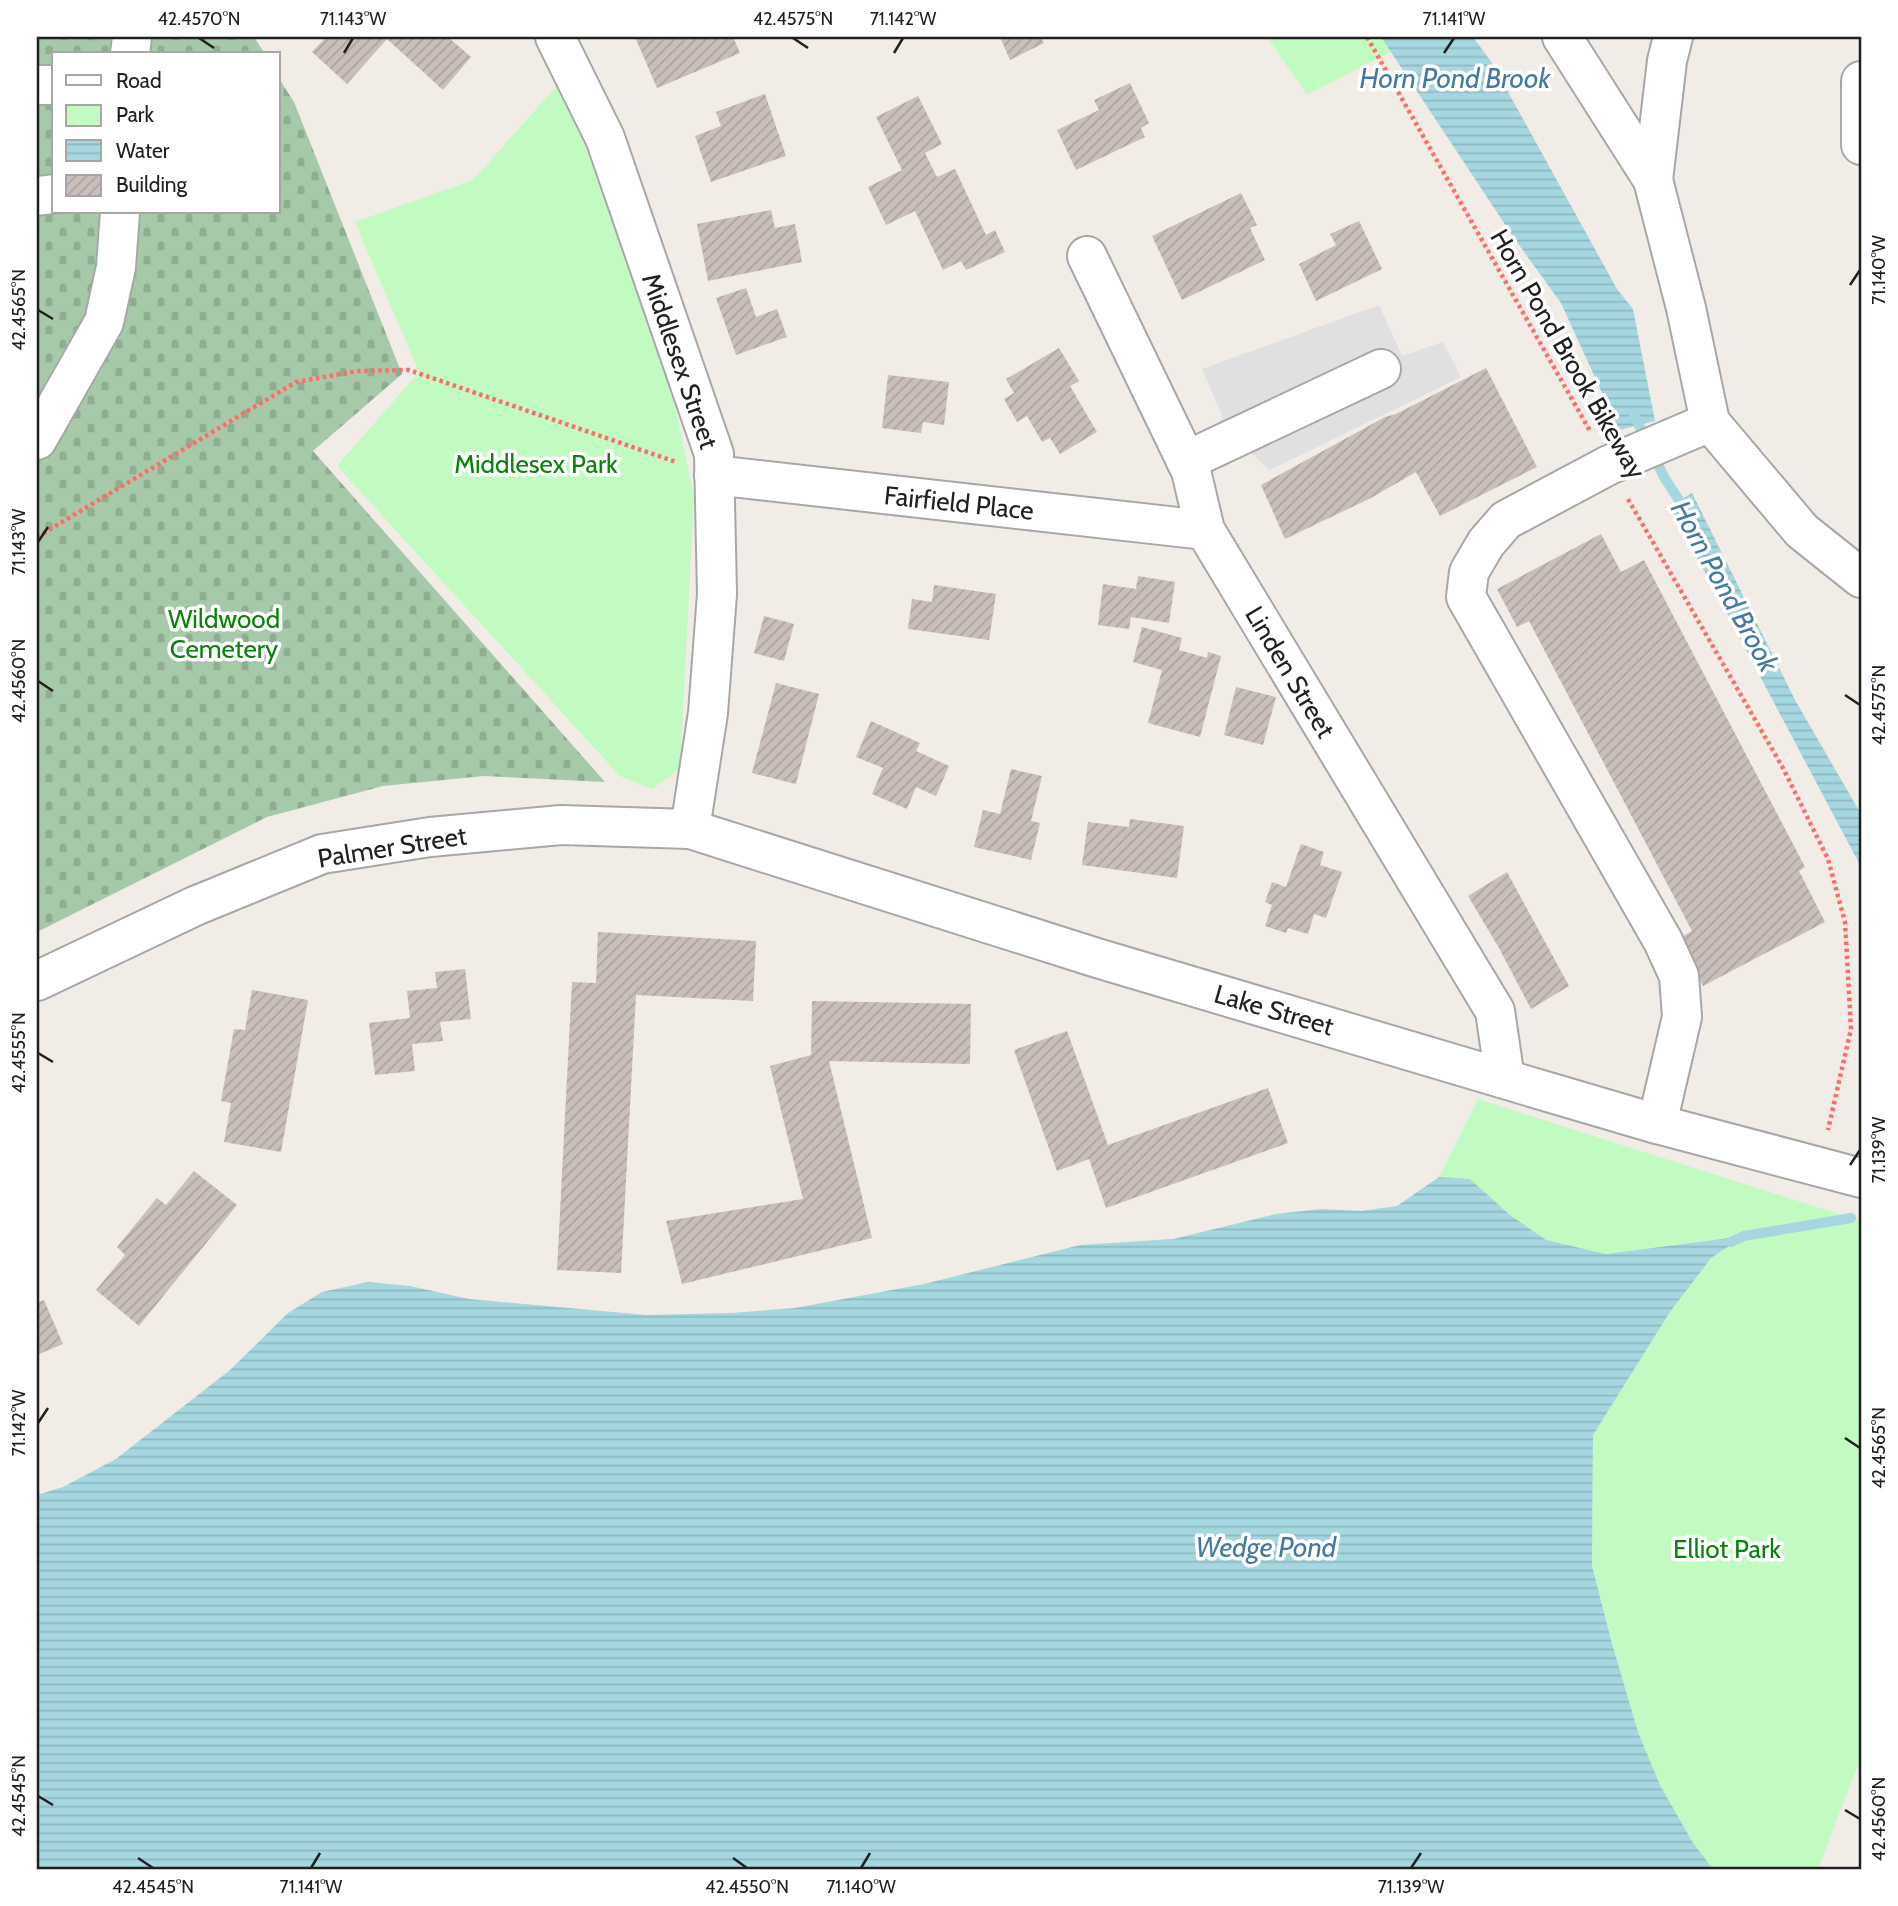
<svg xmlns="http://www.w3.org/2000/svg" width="1898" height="1906" font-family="Cabin,sans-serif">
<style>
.cemetery{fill:url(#cemetery-stones)}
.park{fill:#c2fbc2}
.parking{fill:#e0e0e0}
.water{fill:url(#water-rules)}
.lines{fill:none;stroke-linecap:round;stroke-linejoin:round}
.stream{stroke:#a5d7e0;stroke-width:10}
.building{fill:url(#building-hatch)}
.minor-casing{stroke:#a7a7a7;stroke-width:42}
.path{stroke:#ff6c68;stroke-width:4.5;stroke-dasharray:3.5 3.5;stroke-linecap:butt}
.minor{stroke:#fff;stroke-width:38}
.ticks{fill:none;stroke:#202020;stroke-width:2.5}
.labels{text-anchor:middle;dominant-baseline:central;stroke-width:7;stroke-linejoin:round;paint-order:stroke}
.street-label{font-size:26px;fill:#202020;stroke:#fff}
.park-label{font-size:26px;fill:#088309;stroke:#fff}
.water-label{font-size:28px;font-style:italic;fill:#427aa3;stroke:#fff}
.neatline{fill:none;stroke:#202020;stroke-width:2.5}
.ticks-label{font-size:18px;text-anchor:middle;fill:#202020}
</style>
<defs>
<pattern id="cemetery-stones" width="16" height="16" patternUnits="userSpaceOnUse" patternTransform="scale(1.75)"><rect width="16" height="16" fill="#a6caa9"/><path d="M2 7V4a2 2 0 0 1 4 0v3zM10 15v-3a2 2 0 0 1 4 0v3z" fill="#8fad91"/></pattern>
<pattern id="water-rules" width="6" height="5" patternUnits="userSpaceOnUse" patternTransform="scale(1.75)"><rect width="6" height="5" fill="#a5d7e0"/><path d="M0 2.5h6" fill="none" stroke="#8eb8c0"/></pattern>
<pattern id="building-hatch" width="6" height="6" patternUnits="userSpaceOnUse" patternTransform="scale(1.75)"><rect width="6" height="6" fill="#c9beb9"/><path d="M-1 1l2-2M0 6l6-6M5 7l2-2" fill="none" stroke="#aca39f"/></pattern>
</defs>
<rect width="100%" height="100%" fill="#f1ece6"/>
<polygon class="cemetery" points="37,37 254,37 265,54 54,54 54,212 278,212 278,77 294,102 402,374 313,451 605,782 484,776 383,786 267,817 37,932"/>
<g class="park">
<polygon points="1267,37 1420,37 1307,95"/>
<polygon points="562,80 673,396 694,497 680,769 652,789 620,776 337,466 419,372 355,222 473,180"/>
<polygon points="1478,1099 1861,1221 1861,1757 1818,1869 1713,1869 1693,1843 1660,1785 1638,1732 1611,1640 1592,1567 1593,1435 1670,1312 1711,1258 1742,1236 1606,1254 1546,1240 1510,1215 1470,1179 1439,1177"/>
</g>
<polygon class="parking" points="1379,305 1402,356 1443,342 1461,377 1270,470 1246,449 1197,444 1223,418 1202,369"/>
<g class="water">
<polygon points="1381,37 1473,37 1492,63 1617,289 1633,309 1655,421 1619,430 1561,303 1514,238"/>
<polygon points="1692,493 1795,700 1861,814 1861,867 1670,506"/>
<polygon points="1439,1177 1470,1179 1510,1215 1546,1240 1606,1254 1744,1236 1711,1258 1670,1312 1593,1435 1592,1566 1611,1640 1638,1732 1660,1785 1693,1843 1713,1869 37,1869 37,1495 63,1487 116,1459 230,1370 288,1313 322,1292 368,1282 410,1286 469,1299 646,1315 732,1313 795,1308 924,1284 1080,1245 1173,1239 1276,1214 1322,1209 1361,1211 1397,1206"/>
</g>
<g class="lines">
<g class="stream">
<polyline points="1634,415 1664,477 1686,511"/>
<polyline points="1731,1242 1744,1236 1851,1218"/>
</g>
</g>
<g class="building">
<polygon points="326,37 448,37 471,57 443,90 387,39 347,84 312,52"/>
<polygon points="635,37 733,37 740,53 657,88"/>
<polygon points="1000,37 1040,37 1044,43 1010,60"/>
<polygon points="1130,83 1149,123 1141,128 1145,137 1076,170 1057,130 1099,110 1094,100"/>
<polygon points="765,94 786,156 711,182 695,136 721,126 716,112"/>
<polygon points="918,96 942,144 925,153 937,177 955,169 986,235 995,230 1005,252 966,270 961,261 943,270 915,211 886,225 868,187 902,170 876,117"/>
<polygon points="1241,193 1257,225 1250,228 1265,260 1182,300 1152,236"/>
<polygon points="771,210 775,228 795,224 802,262 708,281 697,224"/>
<polygon points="1359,221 1382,269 1316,301 1299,264 1336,245 1330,234"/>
<polygon points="746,288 756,317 777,309 787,337 736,355 716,298"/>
<polygon points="1059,348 1079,381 1070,386 1097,432 1060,454 1050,438 1042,442 1027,416 1017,422 1004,399 1014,393 1006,379"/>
<polygon points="1486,368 1537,467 1440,516 1416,472 1371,498 1285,539 1261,485 1385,417 1396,414"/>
<polygon points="888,375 949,382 944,425 923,422 921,433 882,428"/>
<polygon points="1601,534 1621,572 1644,560 1805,867 1799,871 1825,922 1703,986 1678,939 1692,931 1529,621 1517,627 1497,589"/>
<polygon points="1138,576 1175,582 1169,623 1131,617 1129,629 1098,625 1103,584 1136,589"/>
<polygon points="934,585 996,594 989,640 908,629 912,599 932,602"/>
<polygon points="764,616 794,624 784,661 754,653"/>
<polygon points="1142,627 1182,638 1179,650 1207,658 1208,652 1221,656 1200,737 1148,723 1162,670 1133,662"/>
<polygon points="776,683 819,694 796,784 752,773"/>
<polygon points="1236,687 1276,697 1263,745 1224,735"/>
<polygon points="871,721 920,743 916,751 949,766 936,796 916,787 907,809 872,794 883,768 856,757"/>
<polygon points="1011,769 1042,776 1031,821 1040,823 1031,860 974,847 983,810 1000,814"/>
<polygon points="1130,819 1184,826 1177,878 1082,865 1088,822 1129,827"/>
<polygon points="1301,844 1324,852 1320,865 1342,872 1326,918 1314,914 1308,934 1288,928 1286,933 1265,926 1272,905 1265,902 1272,882 1286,887"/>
<polygon points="1507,872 1569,986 1531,1009 1499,948 1468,896"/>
<polygon points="598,932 756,941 753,1001 636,995 621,1273 557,1270 572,982 596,983"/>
<polygon points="465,969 471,1019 440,1022 443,1041 412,1044 415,1071 375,1075 369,1023 410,1018 407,991 437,988 435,972"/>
<polygon points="252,990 308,1000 281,1152 224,1142 231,1103 221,1101 234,1029 245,1030"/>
<polygon points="812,1001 971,1004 970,1064 829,1061 872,1238 682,1284 666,1221 803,1199 770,1066 811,1055"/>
<polygon points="1067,1031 1108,1145 1268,1088 1288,1143 1106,1208 1089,1159 1057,1171 1014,1050"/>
<polygon points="194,1171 237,1205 139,1326 96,1290 125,1255 117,1247 157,1198 166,1205"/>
<polygon points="44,1300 63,1344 37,1355 37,1303"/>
</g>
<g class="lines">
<g class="minor-casing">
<g id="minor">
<polyline points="555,37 605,138 714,454 717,594 708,713 690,829"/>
<polyline points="1562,37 1653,180 1686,308 1710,422 1802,531 1861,578"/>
<polyline points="130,54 132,37"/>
<polyline points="1861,81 1861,145"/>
<polyline points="37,85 54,85"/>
<polyline points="1653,180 1667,61 1673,37"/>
<polyline points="37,196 54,194"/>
<polyline points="1087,256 1191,471 1205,530 1495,1011 1505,1079"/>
<polyline points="37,440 104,322 116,267 120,212"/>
<polyline points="1186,461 1381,369"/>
<polyline points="714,475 1205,530"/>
<polyline points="37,981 195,906 322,854 430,837 561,825 690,829 1097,958 1538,1089 1657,1124 1861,1178"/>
<polyline points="1657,1124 1682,1017 1679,976 1663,941 1466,597 1469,572 1486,543 1506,520 1609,465 1710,422"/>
</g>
</g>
<g class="path">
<polyline points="1367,37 1590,431"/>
<polyline points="1628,499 1783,768 1828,859 1845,922 1851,1029 1828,1130"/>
<polyline points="37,537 296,382 358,371 409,370 676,462"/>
</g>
<use href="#minor" class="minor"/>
</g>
<path class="ticks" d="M199,38l15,10M793,38l15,10M344,53l9,-15M894,53l9,-15M1444,53l10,-15M1850,285l10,-15M38,310l15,9M38,542l10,-15M38,681l15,10M1845,695l15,10M38,1053l15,9M1850,1165l10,-15M38,1423l10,-15M1845,1438l15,10M38,1796l15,9M1845,1810l15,9M138,1858l15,10M733,1858l14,10M311,1868l9,-15M861,1868l9,-15M1411,1868l10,-15"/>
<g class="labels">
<g class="street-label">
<text transform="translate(1568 354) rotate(60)">Horn Pond Brook Bikeway</text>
<text transform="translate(680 361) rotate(71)">Middlesex Street</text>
<text transform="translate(959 503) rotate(6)">Fairfield Place</text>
<text transform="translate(1290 672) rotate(59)">Linden Street</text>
<text transform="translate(392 847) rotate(-9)">Palmer Street</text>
<text transform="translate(1274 1010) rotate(16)">Lake Street</text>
</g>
<g class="park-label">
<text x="536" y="464">Middlesex Park</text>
<text x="224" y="619">Wildwood<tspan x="224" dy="30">Cemetery</tspan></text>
<text x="1727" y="1549">Elliot Park</text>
</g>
<g class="water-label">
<text x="1455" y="78">Horn Pond Brook</text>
<text transform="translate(1725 586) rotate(61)">Horn Pond Brook</text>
<text x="1266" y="1547">Wedge Pond</text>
</g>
</g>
<rect width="1898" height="1906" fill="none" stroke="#ffffff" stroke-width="77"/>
<rect x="52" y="52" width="228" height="161" fill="#ffffff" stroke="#a6a6a6" stroke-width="2"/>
<rect x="66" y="75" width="35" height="10" fill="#ffffff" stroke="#a6a6a6" stroke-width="2"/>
<text x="116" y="88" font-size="21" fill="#202020">Road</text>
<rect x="66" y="105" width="35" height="21" fill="#c2fbc2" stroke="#a6a6a6" stroke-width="2"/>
<text x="116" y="122" font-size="21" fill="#202020">Park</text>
<rect x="66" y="140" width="35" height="21" fill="url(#water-rules)" stroke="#a6a6a6" stroke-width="2"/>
<text x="116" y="158" font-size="21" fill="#202020">Water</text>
<rect x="66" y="175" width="35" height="21" fill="url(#building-hatch)" stroke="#a6a6a6" stroke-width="2"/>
<text x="116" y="192" font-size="21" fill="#202020">Building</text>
<rect x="38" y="38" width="1822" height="1830" class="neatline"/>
<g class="ticks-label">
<text x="199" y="25">42.4570°N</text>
<text x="353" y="25">71.143°W</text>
<text x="793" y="25">42.4575°N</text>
<text x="903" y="25">71.142°W</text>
<text x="1454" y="25">71.141°W</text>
<text transform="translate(1879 270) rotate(-90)" y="6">71.140°W</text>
<text transform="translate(19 310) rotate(-90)" y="6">42.4565°N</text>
<text transform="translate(19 542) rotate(-90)" y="6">71.143°W</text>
<text transform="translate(19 681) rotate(-90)" y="6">42.4560°N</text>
<text transform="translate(1879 705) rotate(-90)" y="6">42.4575°N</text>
<text transform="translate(19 1053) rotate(-90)" y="6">42.4555°N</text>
<text transform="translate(1879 1150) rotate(-90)" y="6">71.139°W</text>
<text transform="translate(19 1423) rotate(-90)" y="6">71.142°W</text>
<text transform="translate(1879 1448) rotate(-90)" y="6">42.4565°N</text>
<text transform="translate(19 1796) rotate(-90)" y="6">42.4545°N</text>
<text transform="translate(1879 1819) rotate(-90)" y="6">42.4560°N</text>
<text x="153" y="1893">42.4545°N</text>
<text x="311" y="1893">71.141°W</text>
<text x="747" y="1893">42.4550°N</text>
<text x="861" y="1893">71.140°W</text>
<text x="1411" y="1893">71.139°W</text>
</g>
</svg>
